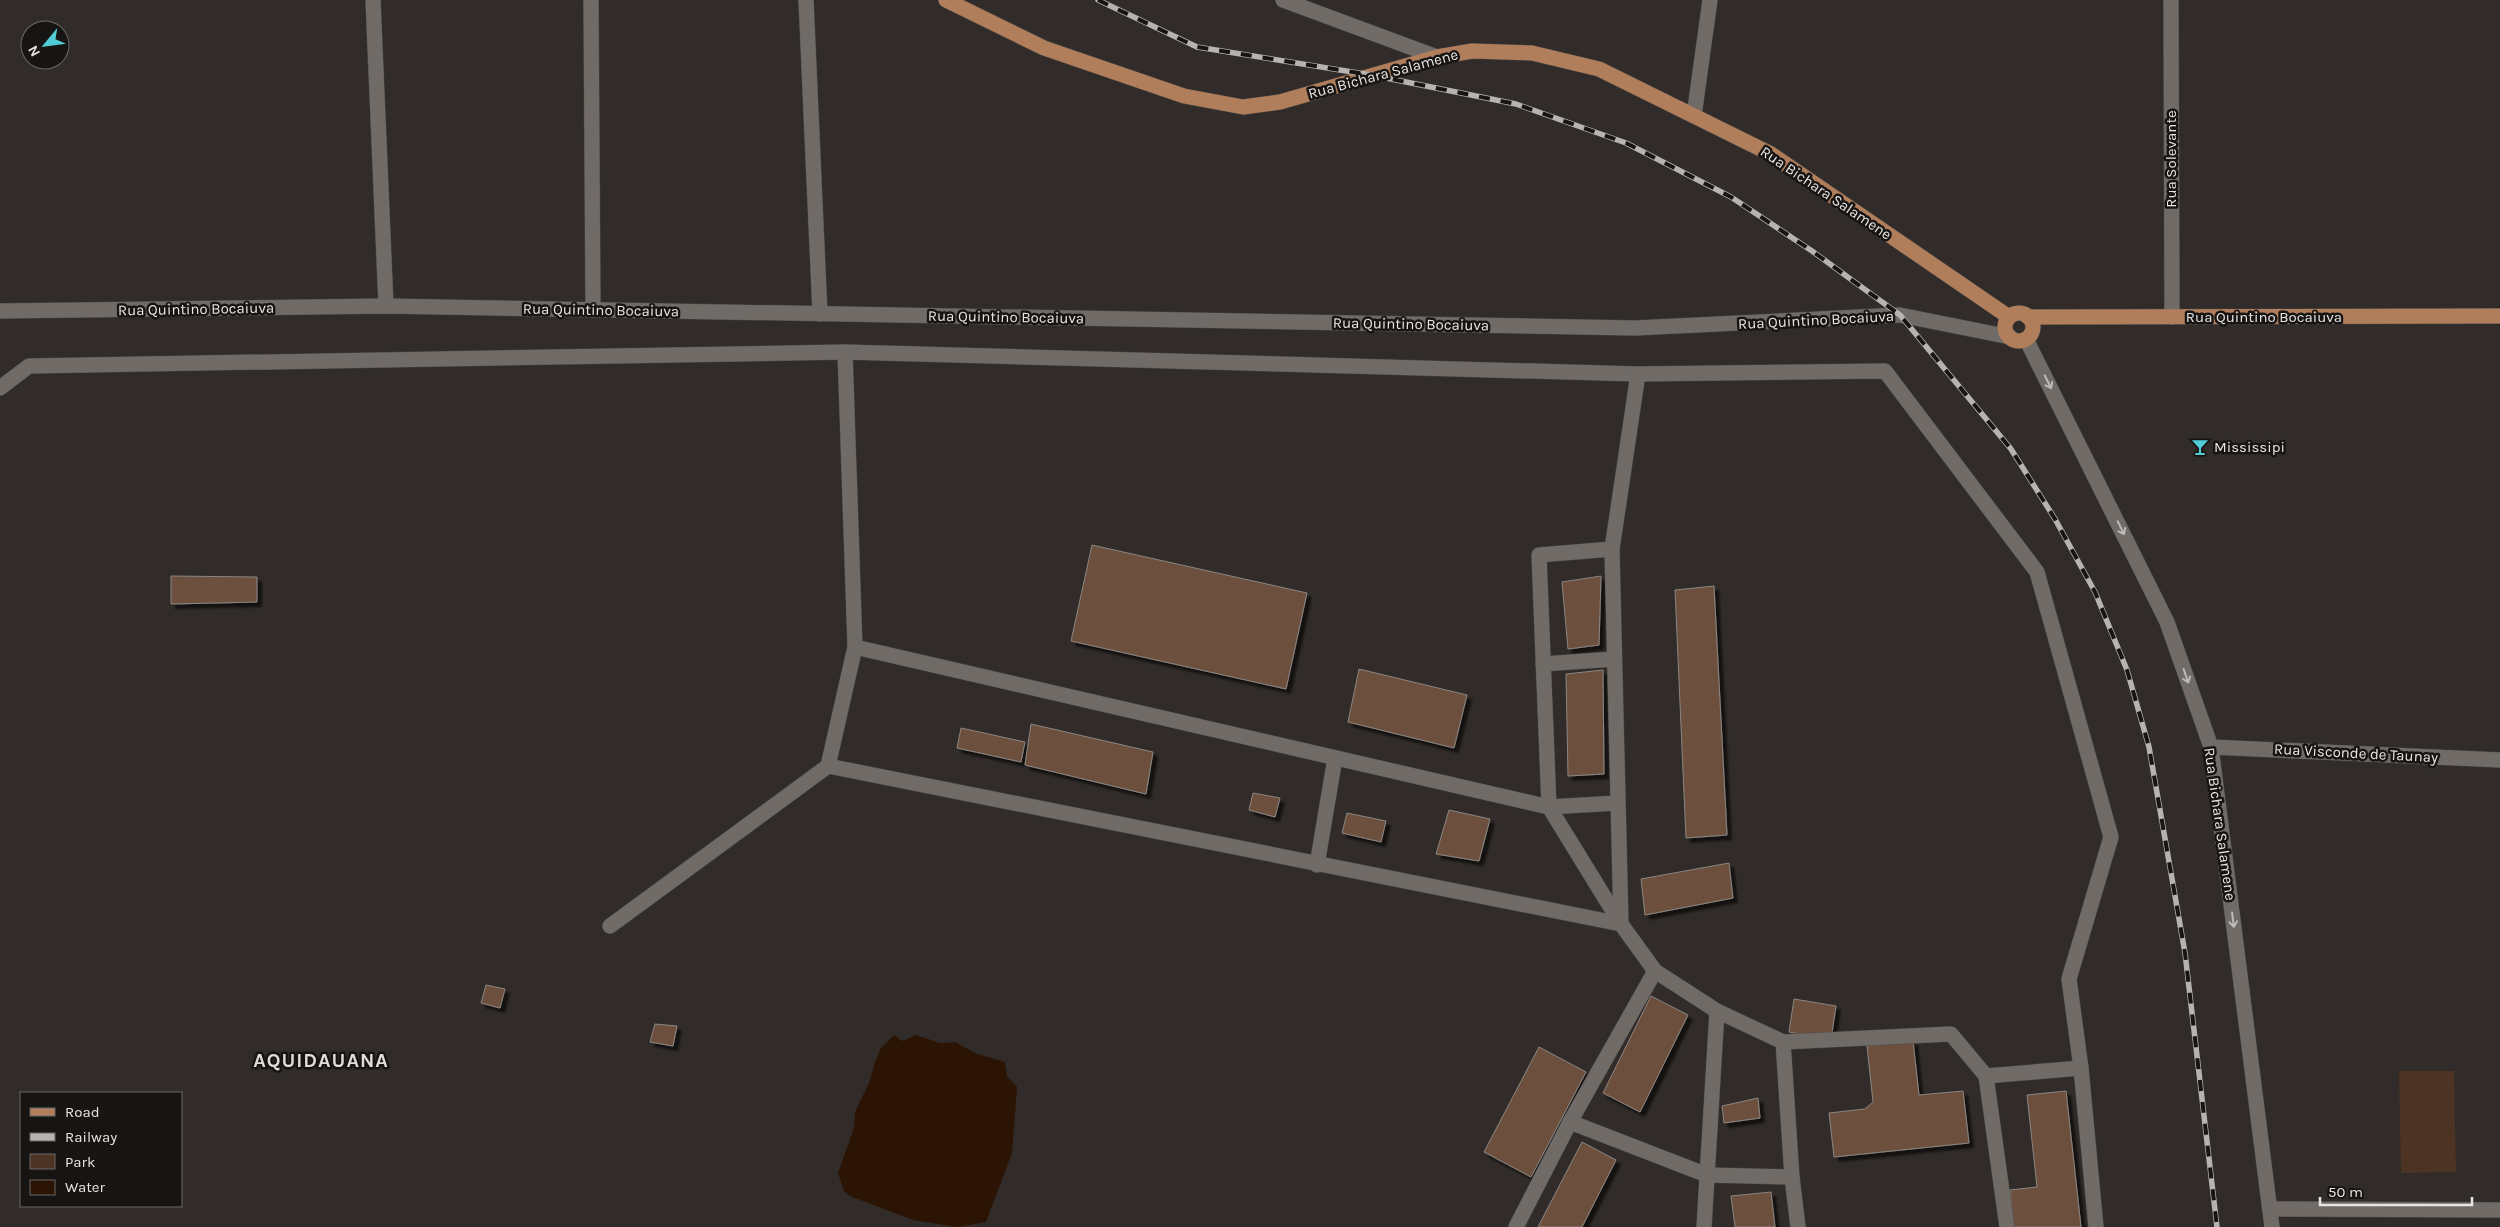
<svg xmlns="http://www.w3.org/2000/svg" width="2500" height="1227" font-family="Karla,sans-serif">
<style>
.green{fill:#4c3323}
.water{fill:#2c1404}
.building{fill:#6c503e;stroke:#8b8682;filter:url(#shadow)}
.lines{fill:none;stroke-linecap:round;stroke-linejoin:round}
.minor-casing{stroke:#4b4744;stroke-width:16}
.major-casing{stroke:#4b4744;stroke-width:16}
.minor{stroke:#706b67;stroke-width:15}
.major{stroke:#b17e5c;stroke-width:15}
.rail-casing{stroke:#b7b3b1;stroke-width:5.5}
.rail{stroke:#171514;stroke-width:4;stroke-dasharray:11;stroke-linecap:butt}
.oneway{stroke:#bebab8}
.labels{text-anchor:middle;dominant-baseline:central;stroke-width:5;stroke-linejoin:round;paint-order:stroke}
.street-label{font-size:15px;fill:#e8e5e3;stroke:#171514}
.poi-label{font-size:15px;fill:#e8e5e3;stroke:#171514;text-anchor:start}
.district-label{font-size:20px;font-weight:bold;letter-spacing:1px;fill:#e2dcd8;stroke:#171514}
</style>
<defs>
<filter id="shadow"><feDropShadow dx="4.5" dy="4.5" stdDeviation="1" flood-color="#0009"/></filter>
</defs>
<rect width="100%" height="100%" fill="#312c29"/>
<polygon class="green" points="2399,1071 2454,1071 2456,1172 2401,1173"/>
<polygon class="water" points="894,1035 902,1041 916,1035 940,1043 955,1042 975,1053 1005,1062 1007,1076 1017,1087 1012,1153 986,1222 957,1227 913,1220 850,1196 844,1191 838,1173 854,1128 855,1112 869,1083 875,1062 881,1048"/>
<g class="building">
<polygon points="1092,545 1307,593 1286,689 1071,641"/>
<polygon points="171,576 257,577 257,602 171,604"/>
<polygon points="1601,576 1599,645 1568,649 1562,582"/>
<polygon points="1714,586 1727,835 1686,838 1675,590"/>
<polygon points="1359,669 1467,695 1454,748 1348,722"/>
<polygon points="1603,670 1604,774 1568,776 1566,674"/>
<polygon points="1031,724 1153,752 1146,794 1025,765"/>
<polygon points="961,728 1025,742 1021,762 957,748"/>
<polygon points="1253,793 1280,798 1275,817 1249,810"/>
<polygon points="1449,810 1490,819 1479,861 1436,854"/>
<polygon points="1347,813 1386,821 1381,842 1342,833"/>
<polygon points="1729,863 1733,898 1645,915 1641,879"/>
<polygon points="486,985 505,989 500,1008 481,1003"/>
<polygon points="1651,996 1688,1015 1640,1112 1603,1093"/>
<polygon points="1794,999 1836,1006 1831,1039 1789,1032"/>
<polygon points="655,1024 677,1026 673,1046 650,1042"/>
<polygon points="1913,1041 1919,1095 1963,1091 1969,1143 1834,1157 1829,1113 1865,1109 1873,1102 1867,1046"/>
<polygon points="1539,1047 1586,1072 1531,1177 1484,1152"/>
<polygon points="2066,1091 2081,1227 2014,1227 2010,1190 2037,1187 2027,1095"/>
<polygon points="1758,1098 1760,1118 1724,1123 1722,1106"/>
<polygon points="1582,1142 1616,1160 1582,1227 1538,1227"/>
<polygon points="1771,1192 1775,1227 1735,1227 1731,1196"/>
</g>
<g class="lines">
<g class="minor-casing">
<g id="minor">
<polyline points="373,0 386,306"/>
<polyline points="591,0 593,310"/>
<polyline points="806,0 820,314"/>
<polyline points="1283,0 1437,57"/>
<polyline points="2171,0 2172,317"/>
<polyline points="1694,116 1710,0"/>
<polyline points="0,311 386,306 1635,328 1900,315 2010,337"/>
<polyline points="2026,339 2167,622 2211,747 2272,1227"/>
<polyline points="845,352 1638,374"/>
<polyline points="0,388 29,366 845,352 855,647 828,766"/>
<polyline points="1612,549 1638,374 1885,371 2037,572 2111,837 2069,979 2081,1068"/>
<polyline points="855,647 1549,807 1621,924 1655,971 1570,1122 1516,1227"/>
<polyline points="1543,664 1614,659"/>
<polyline points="2211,747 2500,760"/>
<polyline points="1317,865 1335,758"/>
<polyline points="610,926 828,766 1621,924 1612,549 1539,555 1549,807 1617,803"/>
<polyline points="1655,971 1717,1011 1783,1042 1951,1034 1986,1076 2007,1227"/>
<polyline points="1783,1042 1792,1177 1798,1227"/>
<polyline points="1986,1076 2081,1068 2096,1227"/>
<polyline points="1570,1122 1707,1175 1792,1177"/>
<polyline points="2270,1209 2500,1210"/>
<polyline points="1704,1227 1717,1011"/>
</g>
</g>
<g class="major-casing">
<g id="major">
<polyline points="946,0 1044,48 1184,96 1243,107 1280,102 1437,57 1472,51 1532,53 1599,69 1771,154 2009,317"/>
<circle cx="2019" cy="327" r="14"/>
<polyline points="2028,317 2500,316"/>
</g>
</g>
<use href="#minor" class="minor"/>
<use href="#major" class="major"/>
<g class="rail-casing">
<polyline id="rail" points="1098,0 1197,47 1371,75 1516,104 1626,143 1731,197 1812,251 1900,315 2011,449 2055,519 2095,592 2127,670 2149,747 2185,953 2217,1227"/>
</g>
<use href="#rail" class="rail"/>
</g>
<defs><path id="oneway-shaft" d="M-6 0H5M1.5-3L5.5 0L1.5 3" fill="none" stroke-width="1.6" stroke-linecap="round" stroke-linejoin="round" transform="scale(1.25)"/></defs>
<g class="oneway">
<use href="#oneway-shaft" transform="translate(2048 382) rotate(63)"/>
<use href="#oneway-shaft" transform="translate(2121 528) rotate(64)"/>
<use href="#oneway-shaft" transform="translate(2186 676) rotate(71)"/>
<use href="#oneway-shaft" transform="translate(2233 920) rotate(83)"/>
</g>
<defs>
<g id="bar-bare" transform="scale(1.35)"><path d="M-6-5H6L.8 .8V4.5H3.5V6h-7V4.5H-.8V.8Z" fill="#52ccd6" stroke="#171514" stroke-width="2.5" paint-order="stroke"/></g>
</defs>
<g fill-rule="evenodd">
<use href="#bar-bare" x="2200" y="447"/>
</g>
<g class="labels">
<g class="street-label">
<text transform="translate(1383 74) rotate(-15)">Rua Bichara Salamene</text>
<text transform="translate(2171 159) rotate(-90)">Rua Solevante</text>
<text transform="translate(1826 193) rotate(34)">Rua Bichara Salamene</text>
<text transform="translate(196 309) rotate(-1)">Rua Quintino Bocaiuva</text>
<text transform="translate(601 310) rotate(1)">Rua Quintino Bocaiuva</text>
<text transform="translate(1006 317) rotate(1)">Rua Quintino Bocaiuva</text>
<text x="2264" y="317">Rua Quintino Bocaiuva</text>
<text transform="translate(1816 320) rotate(-3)">Rua Quintino Bocaiuva</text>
<text transform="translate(1411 324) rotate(1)">Rua Quintino Bocaiuva</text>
<text transform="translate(2356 753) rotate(3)">Rua Visconde de Taunay</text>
<text transform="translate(2220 824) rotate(82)">Rua Bichara Salamene</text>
</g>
<g class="poi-label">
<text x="2214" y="447">Mississipi</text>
</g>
<g class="district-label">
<text x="321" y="1060">AQUIDAUANA</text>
</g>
</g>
<rect x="20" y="1092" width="162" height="115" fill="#171514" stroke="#6b6867"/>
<rect x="30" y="1108" width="25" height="8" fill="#b17e5c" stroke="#6b6867"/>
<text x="65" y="1117" font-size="15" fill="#e8e5e3">Road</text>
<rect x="30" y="1133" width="25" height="8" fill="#b7b3b1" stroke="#6b6867"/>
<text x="65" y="1142" font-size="15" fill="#e8e5e3">Railway</text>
<rect x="30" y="1154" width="25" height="15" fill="#4c3323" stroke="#6b6867"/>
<text x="65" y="1167" font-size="15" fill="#e8e5e3">Park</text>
<rect x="30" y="1180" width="25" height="15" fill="#2c1404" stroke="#6b6867"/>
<text x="65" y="1192" font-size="15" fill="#e8e5e3">Water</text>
<g transform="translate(45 45) rotate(241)"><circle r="24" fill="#171514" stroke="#6b6867"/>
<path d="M0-4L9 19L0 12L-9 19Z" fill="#52ccd6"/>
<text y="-8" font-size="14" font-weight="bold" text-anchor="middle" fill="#e8e5e3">N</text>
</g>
<path d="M2320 1197v8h152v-8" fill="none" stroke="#e8e5e3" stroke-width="2.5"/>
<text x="2328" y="1197" font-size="15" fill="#e8e5e3" stroke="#171514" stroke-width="4" paint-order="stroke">50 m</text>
</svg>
